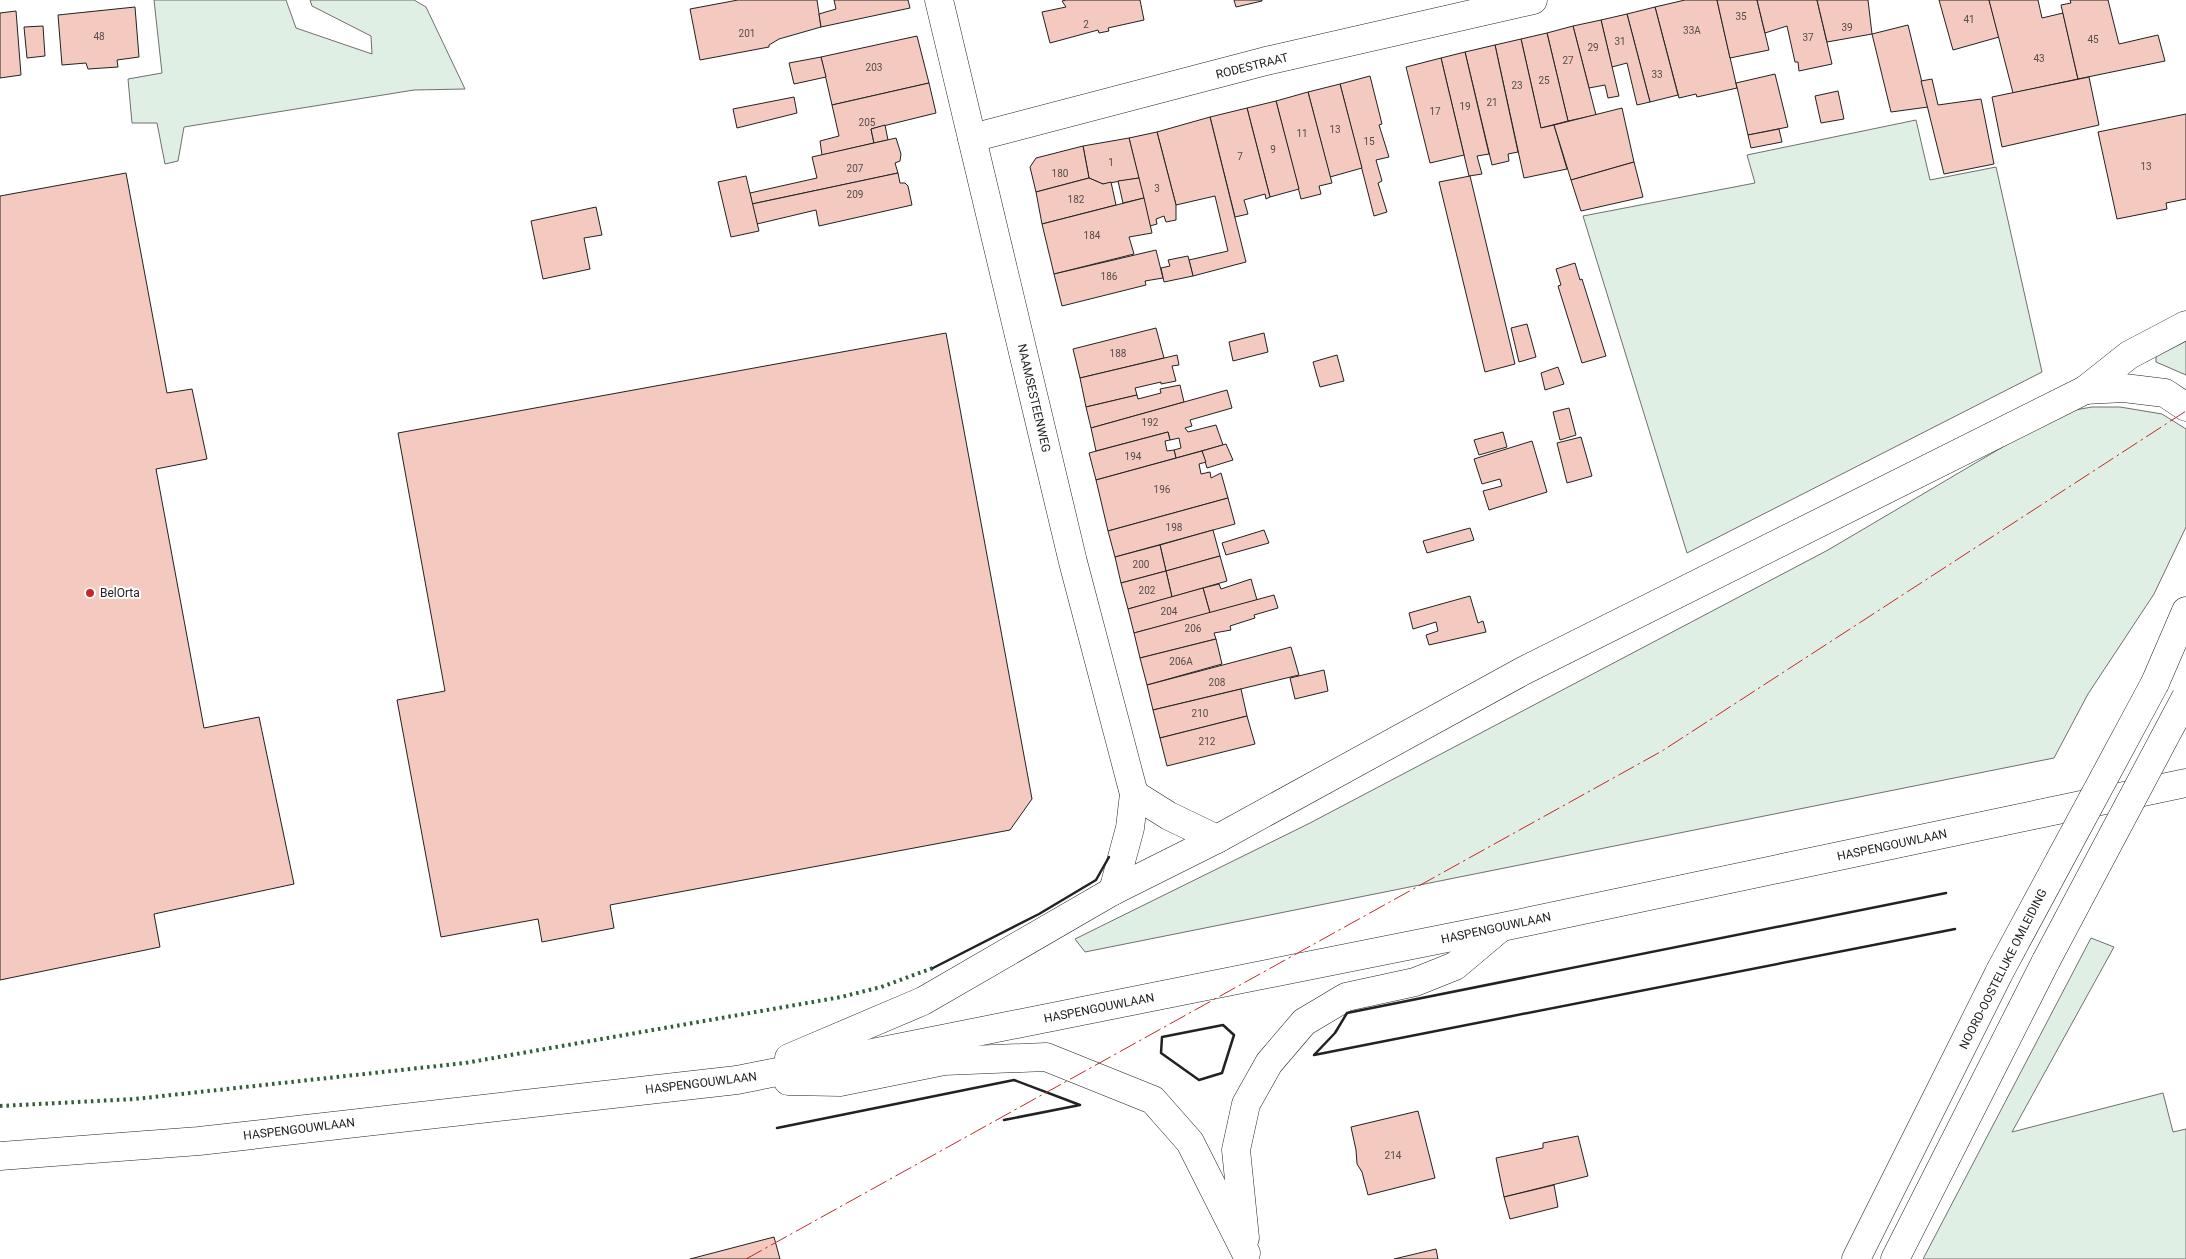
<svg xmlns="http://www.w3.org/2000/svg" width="2186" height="1259" font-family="Roboto,sans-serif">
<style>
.green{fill:#e0efe3;stroke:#6f6f6f}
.building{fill:#f3c9c0;stroke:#222}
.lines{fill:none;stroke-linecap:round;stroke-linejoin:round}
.minor-casing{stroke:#222;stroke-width:29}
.major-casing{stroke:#222;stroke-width:29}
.minor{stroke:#fff;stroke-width:28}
.major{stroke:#fff;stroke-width:28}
.major-bridge-casing{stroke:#222;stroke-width:29;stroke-linecap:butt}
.major-bridge{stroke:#fff;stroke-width:28}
.hedge{stroke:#2f5e38;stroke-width:4;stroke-dasharray:2.5 4;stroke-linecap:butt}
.wall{stroke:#222;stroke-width:2.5}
.power{stroke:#c62828;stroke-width:1;stroke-dasharray:18 4 2.5 4;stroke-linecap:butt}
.poi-dot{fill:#c62828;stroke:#fff;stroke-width:2}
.labels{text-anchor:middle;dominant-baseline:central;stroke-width:4;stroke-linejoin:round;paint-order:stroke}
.number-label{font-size:10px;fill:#564c4a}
.street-label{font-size:12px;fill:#222;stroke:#fff}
.poi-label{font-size:12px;fill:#222;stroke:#fff;text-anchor:start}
</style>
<rect width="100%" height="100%" fill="#fff"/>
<g class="green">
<polygon points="154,0 286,0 296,28 372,54 371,36 312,6 310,0 414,0 426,7 465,89 414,90 184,127 178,161 165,164 157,123 132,123 128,79 162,73"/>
<polygon points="1916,120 1930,180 1996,167 2042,372 1687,553 1583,216 1755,183 1747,155"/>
<polygon points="2186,339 2186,375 2156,362 2156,358 2158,353"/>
<polygon points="2092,407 2120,407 2162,414 2186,429 2186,527 2154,594 2088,694 2054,758 1085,952 1075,939 1310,823 1828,550 2045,422 2069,411"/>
<polygon points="2091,938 2114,947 2012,1132 2163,1093 2173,1132 2186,1129 2186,1259 1923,1259"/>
</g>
<g class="building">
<polygon points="738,0 817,0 821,27 779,39 769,45 769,47 700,60 690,9"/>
<polygon points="834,0 908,0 910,8 821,27 819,14 836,9"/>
<polygon points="1066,0 1140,0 1144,20 1108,28 1109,31 1099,33 1098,30 1050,43 1042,12 1066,7 1062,1"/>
<polygon points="1234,0 1262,0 1262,1 1236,7"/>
<polygon points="1685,0 1717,0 1737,88 1697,97 1696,94 1679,98 1655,7"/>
<polygon points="1717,0 1757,0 1769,50 1730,58"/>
<polygon points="1757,0 1817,0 1832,64 1799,71 1798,62 1795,62 1787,26 1765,33"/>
<polygon points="1817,0 1868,0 1872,34 1827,42"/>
<polygon points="1939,0 1989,0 1999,37 1953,50"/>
<polygon points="1989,0 2038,0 2042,18 2063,13 2078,79 2013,93"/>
<polygon points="2070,0 2108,0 2119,44 2158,35 2165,61 2078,79 2061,5 2071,3"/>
<polygon points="135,7 139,57 117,60 118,67 88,69 86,63 62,65 58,15"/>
<polygon points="1655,7 1678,95 1650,102 1627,14"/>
<polygon points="16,11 21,75 0,78 0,13"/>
<polygon points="1627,14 1650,102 1637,105 1627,63 1612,67 1601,20"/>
<polygon points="1601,20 1619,96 1608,98 1605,85 1589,88 1573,26"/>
<polygon points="1908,25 1928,107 1891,112 1872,34"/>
<polygon points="43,26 45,56 27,58 24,27"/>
<polygon points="1573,26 1596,115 1568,121 1547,33"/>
<polygon points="1547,33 1568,121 1541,128 1521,39"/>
<polygon points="917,36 929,83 832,105 821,57"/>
<polygon points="1521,39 1541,128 1554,125 1567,169 1524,178 1495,45"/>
<polygon points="1495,45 1518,152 1508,154 1509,161 1492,165 1465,52"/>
<polygon points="1465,52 1489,154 1477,156 1482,174 1469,176 1441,58"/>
<polygon points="821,57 826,77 794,84 789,63"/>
<polygon points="1441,58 1464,155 1430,163 1406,67"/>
<polygon points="1775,74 1788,127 1748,135 1736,83"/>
<polygon points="1370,76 1382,124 1379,125 1389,157 1376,160 1382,181 1378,183 1387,212 1374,216 1340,84"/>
<polygon points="2089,77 2099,125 2002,147 1992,97"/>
<polygon points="1932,79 1938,105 1981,99 1994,164 1944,174 1921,81"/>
<polygon points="929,83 936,113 871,129 874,143 822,155 820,141 839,136 832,105"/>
<polygon points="1340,84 1362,168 1330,177 1308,92"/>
<polygon points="1838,91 1844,119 1821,123 1815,96"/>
<polygon points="1308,92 1332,183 1319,186 1321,194 1301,199 1276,101"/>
<polygon points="794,97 797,113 737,128 733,109"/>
<polygon points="1276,101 1299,189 1270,197 1247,108"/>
<polygon points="1247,108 1270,197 1266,199 1265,194 1244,200 1248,214 1235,217 1210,117"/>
<polygon points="1622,108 1634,162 1571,180 1554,125"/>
<polygon points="2186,114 2186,199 2166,203 2167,209 2117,219 2098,132"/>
<polygon points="1210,117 1246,262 1193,276 1189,260 1228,251 1215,196 1176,205 1157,132"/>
<polygon points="885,125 888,140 874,143 871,129"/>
<polygon points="1779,129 1782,142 1751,148 1748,135"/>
<polygon points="1157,132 1176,205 1176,220 1166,222 1164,216 1156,219 1157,224 1150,226 1129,138"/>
<polygon points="896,138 901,154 900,161 895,163 898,173 752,204 750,193 817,178 812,157"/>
<polygon points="1129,138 1139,178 1103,184 1089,178 1083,146"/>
<polygon points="1083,146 1089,178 1036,192 1030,167 1036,158"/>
<polygon points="1634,162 1643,197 1581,211 1571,180"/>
<polygon points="126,173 167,393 192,389 207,459 156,469 204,728 259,717 294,884 154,914 160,947 0,980 0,196"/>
<polygon points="898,173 900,183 905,183 908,186 912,205 819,226 816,210 757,224 752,204"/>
<polygon points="746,176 759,231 731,237 718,182"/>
<polygon points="1470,176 1515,364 1485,372 1439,182"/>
<polygon points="1089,178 1103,184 1111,182 1116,205 1042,224 1036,192"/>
<polygon points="1139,178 1144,198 1123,203 1118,181"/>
<polygon points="1144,198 1152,233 1129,237 1134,254 1054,274 1042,224"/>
<polygon points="596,207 602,235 584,238 590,269 543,279 531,221"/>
<polygon points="1156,250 1163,278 1145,281 1146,285 1062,306 1054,274"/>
<polygon points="1188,256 1193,276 1164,282 1161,268 1170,266 1168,260"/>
<polygon points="1575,263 1580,280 1582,279 1606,356 1582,363 1558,286 1561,285 1556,269"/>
<polygon points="1527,324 1536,357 1519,362 1511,328"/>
<polygon points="1156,328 1164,358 1080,378 1073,349"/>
<polygon points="946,333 1032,799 1010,830 610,905 614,928 542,942 538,919 441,937 397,700 445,691 398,433"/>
<polygon points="1264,333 1268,352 1233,361 1229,342"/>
<polygon points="1177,355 1179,365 1172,366 1176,381 1161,384 1161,382 1135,388 1137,395 1086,407 1080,378"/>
<polygon points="1337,355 1344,381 1320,387 1313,362"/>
<polygon points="1558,367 1564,384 1545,390 1541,373"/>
<polygon points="1180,385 1184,402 1091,428 1086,407 1137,395 1138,399 1161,393 1160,389"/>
<polygon points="1227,390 1232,408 1190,420 1192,426 1185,428 1188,432 1216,425 1223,445 1176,458 1174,450 1181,448 1179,438 1170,440 1168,432 1096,451 1091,428"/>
<polygon points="1569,408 1576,435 1560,440 1553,412"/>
<polygon points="1168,432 1170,440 1165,441 1167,451 1174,450 1176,458 1096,480 1089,453"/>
<polygon points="1503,432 1507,447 1479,455 1474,440"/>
<polygon points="1581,437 1592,476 1567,483 1557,443"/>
<polygon points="1532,441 1547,492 1489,510 1483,491 1502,486 1500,479 1482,484 1474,459"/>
<polygon points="1226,444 1233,460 1207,468 1202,451"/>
<polygon points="1202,451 1206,462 1199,464 1201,474 1210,472 1211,478 1221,473 1228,498 1108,531 1096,480"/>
<polygon points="1228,498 1235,524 1115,557 1108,531"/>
<polygon points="1470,528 1474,540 1427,553 1423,541"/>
<polygon points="1213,530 1220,556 1166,571 1160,545"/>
<polygon points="1264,530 1269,543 1226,555 1222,543"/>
<polygon points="1160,545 1166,571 1121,583 1115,557"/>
<polygon points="1220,556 1227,581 1172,597 1166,571"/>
<polygon points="1166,571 1172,597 1128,609 1121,583"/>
<polygon points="1251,579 1257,600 1210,613 1203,588 1219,584 1221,589"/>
<polygon points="1203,588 1210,613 1134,633 1128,609"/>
<polygon points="1274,595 1278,608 1254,615 1255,618 1230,626 1231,630 1214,633 1216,639 1140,658 1134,633"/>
<polygon points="1470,596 1478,623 1483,621 1486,632 1429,645 1426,635 1438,631 1436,622 1413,629 1409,613"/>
<polygon points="1216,639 1222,664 1147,685 1140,658"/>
<polygon points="1291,647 1299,675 1153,710 1147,685"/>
<polygon points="1324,670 1328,691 1295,699 1290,678"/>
<polygon points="1241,689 1247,716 1160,738 1153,710"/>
<polygon points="1247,716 1255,744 1167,766 1160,738"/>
<polygon points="1418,1111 1435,1178 1368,1195 1362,1172 1357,1164 1356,1150 1351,1127"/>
<polygon points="1578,1136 1588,1176 1504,1197 1496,1158 1543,1148 1543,1143"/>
<polygon points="1554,1185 1558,1207 1510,1219 1504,1197"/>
<polygon points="774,1237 780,1259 690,1259"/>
<polygon points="1436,1249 1438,1259 1394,1259"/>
</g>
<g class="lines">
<g class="minor-casing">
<g id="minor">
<polyline points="939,0 1073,562 1134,794 1130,828 1113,891"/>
<polyline points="972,138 1266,61 1533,0"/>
<polyline points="1134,794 1169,816 1217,839"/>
</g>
</g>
<g class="major-casing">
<g id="major">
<polyline points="2085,390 2124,388 2165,393 2186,407"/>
<polyline points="2155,683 2186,611"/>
<polyline points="789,1058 923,1001 1113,891 1217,839 1523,671 2085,390 2129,355 2186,325"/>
<polyline points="788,1081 840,1082 944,1061 1046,1057 1153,1100 1190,1142 1246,1253"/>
<polyline points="0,1156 199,1141 737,1080 1502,927 2186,783"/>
<polyline points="1245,1238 1236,1150 1246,1104 1269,1063 1304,1022 1346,997 1415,982 1455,966 1499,929"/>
<polyline points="1856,1259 2000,971"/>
<polyline points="1895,1259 2046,961"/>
</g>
</g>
<use href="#minor" class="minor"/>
<use href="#major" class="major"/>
<g class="major-bridge-casing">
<g id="major-bridge">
<polyline points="2046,961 2186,697"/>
<polyline points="2000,971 2155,683"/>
</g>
</g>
<use href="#major-bridge" class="major-bridge"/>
<polyline class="hedge" points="0,1106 135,1099 465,1063 841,997 881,987 933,968"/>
<g class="wall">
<polyline points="1946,893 1347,1013 1335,1033 1314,1055 1955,929"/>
<polyline points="933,968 1039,914 1096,880 1109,857"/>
<polygon points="1223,1025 1234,1035 1222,1073 1199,1080 1161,1053 1162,1037"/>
<polyline points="777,1128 1014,1080 1080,1105 1004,1120"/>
</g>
<polyline class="power" points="746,1259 1662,751 2186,411"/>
</g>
<circle class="poi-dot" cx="90" cy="593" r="5"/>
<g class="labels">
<g class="number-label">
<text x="1741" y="16">35</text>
<text x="1969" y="19">41</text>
<text x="1086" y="24">2</text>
<text x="1847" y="27">39</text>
<text x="1692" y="30">33A</text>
<text x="747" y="33">201</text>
<text x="99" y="36">48</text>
<text x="1808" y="37">37</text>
<text x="2093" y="39">45</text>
<text x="1620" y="41">31</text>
<text x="1593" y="47">29</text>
<text x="2039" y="58">43</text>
<text x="1568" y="60">27</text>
<text x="874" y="67">203</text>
<text x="1657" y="74">33</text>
<text x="1544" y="80">25</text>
<text x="1517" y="85">23</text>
<text x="1492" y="102">21</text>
<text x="1465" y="106">19</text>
<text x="1435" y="111">17</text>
<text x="867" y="122">205</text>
<text x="1335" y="129">13</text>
<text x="1302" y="133">11</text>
<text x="1369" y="141">15</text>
<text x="1273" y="149">9</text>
<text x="1240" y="156">7</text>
<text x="1111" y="162">1</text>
<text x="2146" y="166">13</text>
<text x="855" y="168">207</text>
<text x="1060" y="173">180</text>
<text x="1157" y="188">3</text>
<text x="855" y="194">209</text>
<text x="1076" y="199">182</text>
<text x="1092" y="235">184</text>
<text x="1109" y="276">186</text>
<text x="1118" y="353">188</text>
<text x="1150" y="422">192</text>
<text x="1133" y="456">194</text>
<text x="1162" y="489">196</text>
<text x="1174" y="527">198</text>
<text x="1141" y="564">200</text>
<text x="1147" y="590">202</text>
<text x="1169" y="611">204</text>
<text x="1193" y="628">206</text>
<text x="1181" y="661">206A</text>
<text x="1217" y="682">208</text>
<text x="1200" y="713">210</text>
<text x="1207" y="741">212</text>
<text x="1393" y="1155">214</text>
</g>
<g class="street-label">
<text transform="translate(1252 66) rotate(-14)">RODESTRAAT</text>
<text transform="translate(1034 398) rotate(77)">NAAMSESTEENWEG</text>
<text transform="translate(1892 845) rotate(-12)">HASPENGOUWLAAN</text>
<text transform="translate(1496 928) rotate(-12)">HASPENGOUWLAAN</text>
<text transform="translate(2003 969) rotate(-63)">NOORD-OOSTELIJKE OMLEIDING</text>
<text transform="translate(1099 1008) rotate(-11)">HASPENGOUWLAAN</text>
<text transform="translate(701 1083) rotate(-7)">HASPENGOUWLAAN</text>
<text transform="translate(299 1129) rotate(-7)">HASPENGOUWLAAN</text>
</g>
<g class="poi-label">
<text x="100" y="593">BelOrta</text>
</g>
</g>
</svg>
